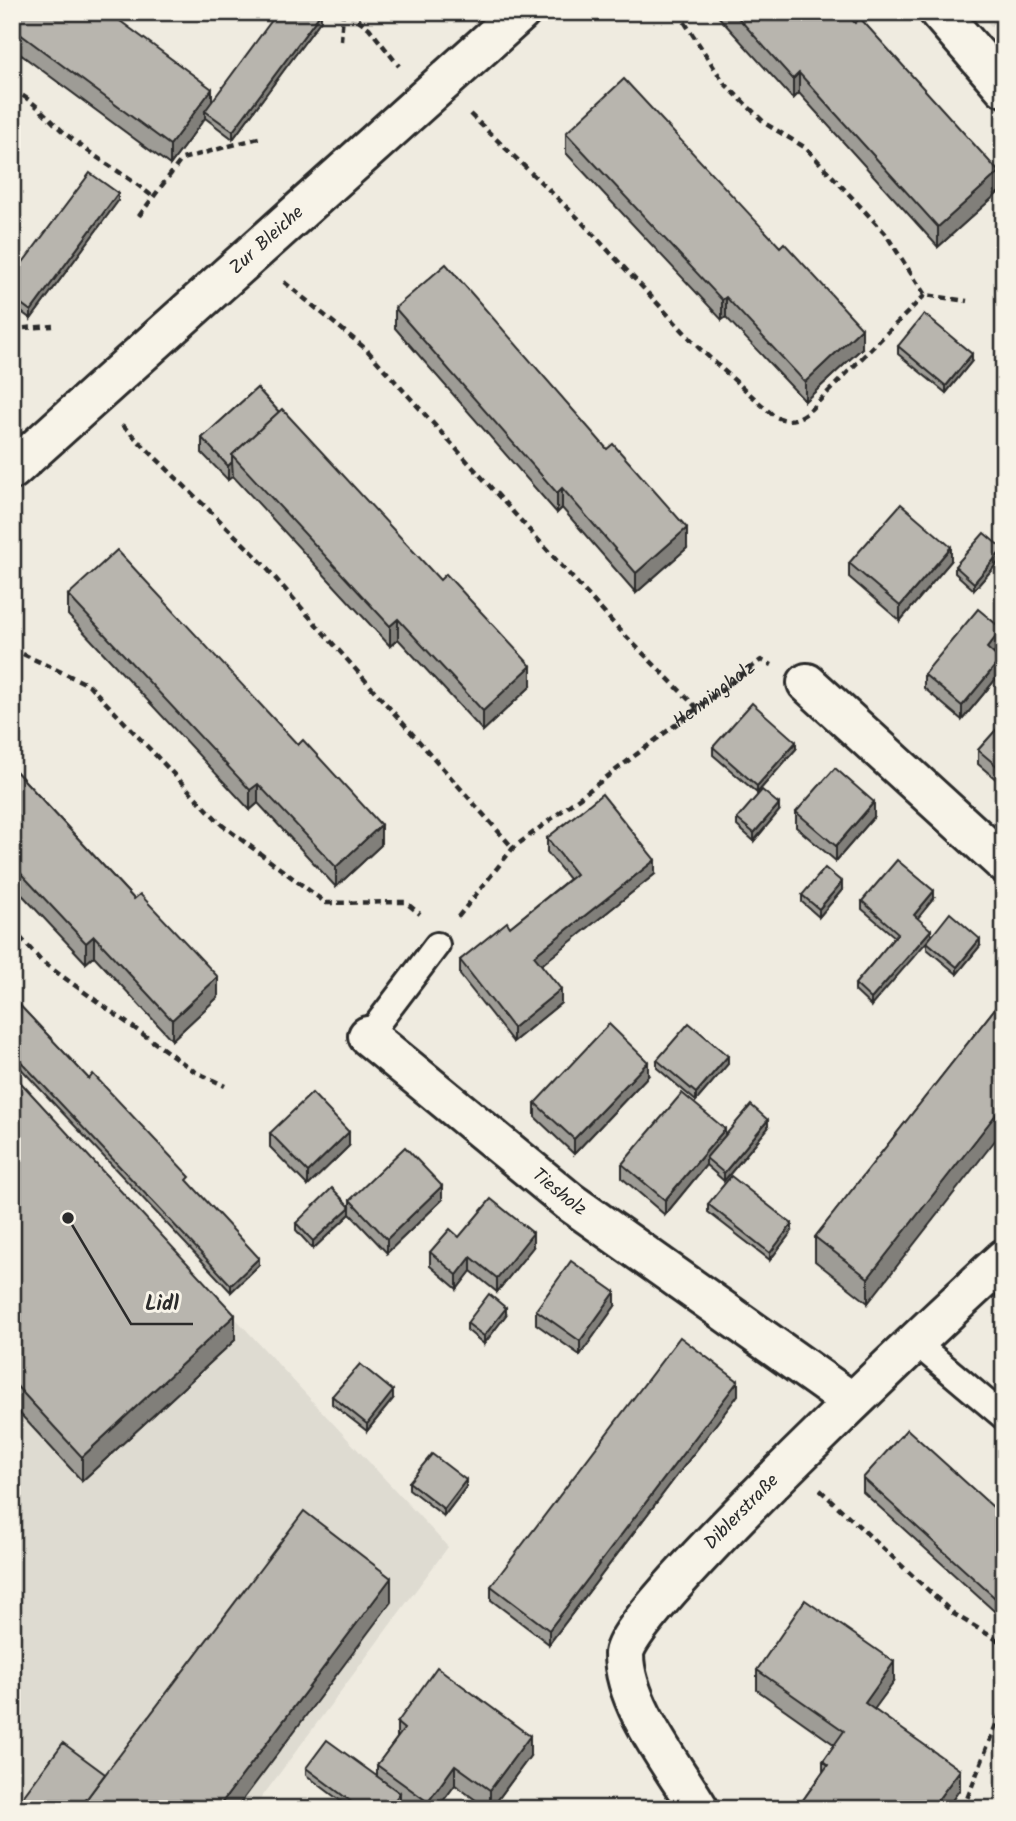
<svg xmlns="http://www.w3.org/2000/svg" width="1016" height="1821" font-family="Kalam,sans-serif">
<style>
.built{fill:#dedbd1}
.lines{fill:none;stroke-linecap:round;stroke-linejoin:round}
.service-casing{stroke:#2b2b2b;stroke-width:30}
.minor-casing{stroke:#2b2b2b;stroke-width:44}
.tertiary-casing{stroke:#2b2b2b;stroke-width:44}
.path{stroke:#2b2b2b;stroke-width:4.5;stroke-dasharray:7 5;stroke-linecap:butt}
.service{stroke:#f7f3e8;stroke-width:24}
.minor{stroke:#f7f3e8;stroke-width:38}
.tertiary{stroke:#f7f3e8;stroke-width:38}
.wall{fill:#9e9c96;stroke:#2b2b2b;stroke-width:2}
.shaded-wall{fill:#817f7a;stroke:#2b2b2b;stroke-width:2}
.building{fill:#b8b5ae;stroke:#2b2b2b;stroke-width:2}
.labels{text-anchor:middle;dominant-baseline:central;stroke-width:6;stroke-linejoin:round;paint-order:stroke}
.street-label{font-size:19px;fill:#2b2b2b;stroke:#f7f3e8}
.leader{fill:none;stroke:#2b2b2b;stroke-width:2.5}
.callout-dot{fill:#2b2b2b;stroke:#f7f3e8;stroke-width:2.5}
.callout-label{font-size:21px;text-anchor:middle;font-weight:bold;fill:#2b2b2b;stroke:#f7f3e8;stroke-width:6;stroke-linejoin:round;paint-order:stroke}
</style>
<rect width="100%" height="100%" fill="#efebe0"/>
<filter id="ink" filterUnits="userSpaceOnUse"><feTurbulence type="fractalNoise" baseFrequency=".0143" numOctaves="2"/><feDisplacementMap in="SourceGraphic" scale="14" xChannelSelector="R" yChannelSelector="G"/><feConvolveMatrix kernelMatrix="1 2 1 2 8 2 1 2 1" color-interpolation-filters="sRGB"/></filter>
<g filter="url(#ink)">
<g class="built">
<polygon points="978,12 1004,12 1004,40"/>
<polygon points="12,1078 448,1547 253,1809 12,1809"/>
</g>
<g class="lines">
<g class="service-casing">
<g id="service">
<polyline points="368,1036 437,945"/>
<polyline points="915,1342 1004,1417"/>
</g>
</g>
<g class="minor-casing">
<g id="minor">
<polyline points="939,12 1004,87"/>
<polyline points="807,683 1004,863"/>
<path id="s2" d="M368,1036l202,166 282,200"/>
<path id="s3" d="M699,1809c-26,-44 -75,-104 -75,-155 0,-41 330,-349 380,-395"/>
</g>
</g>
<g class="tertiary-casing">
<g id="tertiary">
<path id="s4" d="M12,470l509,-458"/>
</g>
</g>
<g class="path">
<polyline points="348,12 369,28 399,66"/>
<polyline points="678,12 724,83 766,124 806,148 885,233 925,295 967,301"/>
<polyline points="341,41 343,12"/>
<path d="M12,90c25,11 39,33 60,49 26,21 55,36 81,58"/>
<path d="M470,114l107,103 122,131 75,68c13,6 21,5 33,-3l118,-118"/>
<polyline points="139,216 182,159 262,137"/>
<polyline points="284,282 366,349 615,625 697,708"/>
<polyline points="12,329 53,326"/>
<polyline points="122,425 254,554 513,848"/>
<polyline points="12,649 89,685 222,825 326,903 405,902 420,914"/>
<path id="s1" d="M458,917l55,-69 248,-188 11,5"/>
<polyline points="12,928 41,961 194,1071 225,1086"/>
<polyline points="820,1490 954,1614 1004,1644"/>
<polyline points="963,1809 1004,1704"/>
</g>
<use href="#service" class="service"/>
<use href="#minor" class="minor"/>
<use href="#tertiary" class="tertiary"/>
</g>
<g class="wall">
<polygon points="12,12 212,102 321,20 233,139 205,118 170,165 12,48"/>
<polygon points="716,12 845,12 999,192 938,247 799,93 793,99 716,14"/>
<polygon points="566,133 862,348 805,401 726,317 722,320 566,153"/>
<polygon points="118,201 31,319 12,305 12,277"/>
<polygon points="395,308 687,548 636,593 562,508 557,513 395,328"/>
<polygon points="898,346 972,361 946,393 898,354"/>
<polygon points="257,388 531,686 483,731 398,639 390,646 233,476 228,480 202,453 202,438"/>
<polygon points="1003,557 974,590 955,573 955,566"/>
<polygon points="951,561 900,621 849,577 849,563"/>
<polygon points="68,595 381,845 336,887 258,803 250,810 68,615"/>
<polygon points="1002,644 994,654 1000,674 962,720 924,688 924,674"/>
<polygon points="1004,721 1004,786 978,764 978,750"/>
<polygon points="713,747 796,749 757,793 713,755"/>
<polygon points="12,767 134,899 218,997 172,1040 94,956 86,963 12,884"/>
<polygon points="779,811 754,841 737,826 737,819"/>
<polygon points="796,812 874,817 836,861 796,827"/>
<polygon points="547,838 655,874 541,965 561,1003 513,1042 460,975 460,960 510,927 569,879 547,852"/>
<polygon points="842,890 819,917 802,902 802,895"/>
<polygon points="934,898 917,918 871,1006 855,991 855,984 895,937 862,909 862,901"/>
<polygon points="927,942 980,946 957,974 927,949"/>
<polygon points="12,997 89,1079 190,1184 259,1265 231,1292 12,1059"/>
<polygon points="1004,997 868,1303 815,1261 815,1237"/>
<polygon points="657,1060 728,1064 696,1101 657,1068"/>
<polygon points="12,1073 235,1340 82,1481 12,1405"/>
<polygon points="648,1076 574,1154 535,1117 535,1103"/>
<polygon points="768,1128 724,1181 706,1165 665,1215 622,1178 622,1164 725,1136"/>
<polygon points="270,1133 349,1146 308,1186 270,1147"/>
<polygon points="350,1200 442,1200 387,1253 350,1214 313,1249 296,1230 296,1223 350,1207"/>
<polygon points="708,1204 792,1231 770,1260 708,1212"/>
<polygon points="459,1237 533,1247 497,1292 471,1271 457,1289 430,1266 430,1252"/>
<polygon points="615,1306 580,1355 536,1324 536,1310"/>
<polygon points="506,1315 484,1344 467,1330 467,1323"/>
<polygon points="738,1395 549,1644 491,1600 491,1586"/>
<polygon points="332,1396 393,1399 367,1431 332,1404"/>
<polygon points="863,1478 1004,1517 1004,1620 863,1492"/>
<polygon points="409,1482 466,1487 444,1516 409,1489"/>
<polygon points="757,1670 894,1682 874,1709 960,1789 946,1809 803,1809 803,1800 823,1771 823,1761 835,1745 757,1690"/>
<polygon points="397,1723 530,1756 491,1809 488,1809 455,1785 437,1809 410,1809 400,1801 394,1809 351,1809 306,1775 306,1768 377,1777 377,1765 397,1738"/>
</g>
<g class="shaded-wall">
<polygon points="321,13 321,20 233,139 233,131"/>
<polygon points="799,73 799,93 793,99 793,79"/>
<polygon points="212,89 212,109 205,111 205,118 170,165 170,145"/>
<polygon points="999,172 999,192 938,247 938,227"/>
<polygon points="118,193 118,201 31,319 31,311"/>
<polygon points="726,297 726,317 722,320 722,300"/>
<polygon points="862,328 862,348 805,401 805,382"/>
<polygon points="972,354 972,361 946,393 946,386"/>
<polygon points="232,462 233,476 228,480 228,466"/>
<polygon points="562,488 562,508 557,513 557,493"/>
<polygon points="687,528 687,548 636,593 636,573"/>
<polygon points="951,547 951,561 900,621 900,606"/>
<polygon points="1003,549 1003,557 974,590 974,583"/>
<polygon points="398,619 398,639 390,646 390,626"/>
<polygon points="1002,629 1002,644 987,662 987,648"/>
<polygon points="1000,660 1000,674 962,720 962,706"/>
<polygon points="531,666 531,686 483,731 483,711"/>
<polygon points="796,742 796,749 757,793 757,786"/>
<polygon points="258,784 258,803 250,810 250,790"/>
<polygon points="874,802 874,817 836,861 836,846"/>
<polygon points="779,804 779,811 754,841 754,833"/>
<polygon points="381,825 381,845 336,887 336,867"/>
<polygon points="655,860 655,874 534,971 534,956"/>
<polygon points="842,882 842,890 819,917 819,909"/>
<polygon points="934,891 934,898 914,923 914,915"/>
<polygon points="931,930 931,937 871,1006 871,999"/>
<polygon points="94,936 94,956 86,963 86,943"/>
<polygon points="980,939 980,946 957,974 957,967"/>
<polygon points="218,977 218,997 172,1040 172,1020"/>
<polygon points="561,989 561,1003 513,1042 513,1028"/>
<polygon points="728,1056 728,1064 696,1101 696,1093"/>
<polygon points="648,1062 648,1076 574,1154 574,1139"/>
<polygon points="1004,1104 1004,1129 868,1303 868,1278"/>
<polygon points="768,1120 768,1128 724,1181 724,1173"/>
<polygon points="725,1129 725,1143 706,1158 706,1165 665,1215 665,1200"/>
<polygon points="349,1132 349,1146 308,1186 308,1172"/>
<polygon points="442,1186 442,1200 387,1253 387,1239"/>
<polygon points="350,1207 350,1214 313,1249 313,1241"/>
<polygon points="792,1224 792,1231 770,1260 770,1253"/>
<polygon points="533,1233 533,1247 497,1292 497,1278"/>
<polygon points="471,1257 471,1271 457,1289 457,1275"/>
<polygon points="259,1258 259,1265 231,1292 231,1285"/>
<polygon points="615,1292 615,1306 580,1355 580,1341"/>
<polygon points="506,1308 506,1315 484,1344 484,1336"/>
<polygon points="235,1315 235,1340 82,1481 82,1457"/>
<polygon points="738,1381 738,1395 549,1644 549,1630"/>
<polygon points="393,1391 393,1399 367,1431 367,1424"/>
<polygon points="466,1480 466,1487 444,1516 444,1509"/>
<polygon points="391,1578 391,1602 236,1809 217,1809"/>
<polygon points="894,1662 894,1682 865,1722 865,1703"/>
<polygon points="530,1736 530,1756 491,1809 490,1809 490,1790"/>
<polygon points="455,1765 455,1785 437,1809 428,1809 428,1802"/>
<polygon points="960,1770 960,1789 946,1809 931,1809"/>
<polygon points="400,1793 400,1801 394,1809 388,1809"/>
</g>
<g class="building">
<polygon points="12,12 108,12 212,89 170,145 12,28"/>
<polygon points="278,12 321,13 233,131 205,111"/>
<polygon points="733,12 845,12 855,23 860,18 999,172 938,227 799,73 793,79"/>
<polygon points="624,79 780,247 784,243 862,328 805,382 726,297 722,300 566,133"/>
<polygon points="90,173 118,193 31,311 12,297 12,277"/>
<polygon points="446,264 607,449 613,444 687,528 636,573 562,488 557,493 395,308"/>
<polygon points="924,314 972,354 946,386 898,346"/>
<polygon points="257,388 279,412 232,455 232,462 228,466 202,438"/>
<polygon points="282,409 440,580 446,574 531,666 483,711 398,619 390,626 232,455"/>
<polygon points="901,504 951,547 900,606 849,563"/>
<polygon points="984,533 1003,549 974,583 955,566"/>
<polygon points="117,550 298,745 303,740 381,825 336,867 258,784 250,790 68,595"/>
<polygon points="978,609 1002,629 987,648 1000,660 962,706 924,674"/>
<polygon points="752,703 796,742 757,786 713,747"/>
<polygon points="1004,721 1004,772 978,750"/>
<polygon points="12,767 134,899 140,894 218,977 172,1020 94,936 86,943 12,864"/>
<polygon points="835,768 874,802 836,846 796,812"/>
<polygon points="762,790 779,804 754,833 737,819"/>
<polygon points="602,794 655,860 534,956 561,989 513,1028 460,960 507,922 510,927 576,874 547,838"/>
<polygon points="897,860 934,891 914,915 931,930 871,999 855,984 898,933 862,901"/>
<polygon points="825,868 842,882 819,909 802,895"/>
<polygon points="950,913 980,939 957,967 927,942"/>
<polygon points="12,997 89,1079 93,1074 190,1177 187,1180 259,1258 231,1285 12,1052"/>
<polygon points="1004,997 1004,1104 868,1278 815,1237"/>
<polygon points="689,1023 728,1056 696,1093 657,1060"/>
<polygon points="609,1024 648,1062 574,1139 535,1103"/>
<polygon points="12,1073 235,1315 82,1457 12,1381"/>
<polygon points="312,1093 349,1132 308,1172 270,1133"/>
<polygon points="682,1093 725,1129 665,1200 622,1164"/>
<polygon points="751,1105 768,1120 724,1173 706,1158"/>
<polygon points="405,1147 442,1186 387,1239 350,1200"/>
<polygon points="731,1176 792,1224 770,1253 708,1204"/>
<polygon points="332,1188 350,1207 313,1241 296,1223"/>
<polygon points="491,1199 533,1233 497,1278 471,1257 457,1275 430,1252 450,1229 459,1237"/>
<polygon points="571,1261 615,1292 580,1341 536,1310"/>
<polygon points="489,1294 506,1308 484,1336 467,1323"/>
<polygon points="680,1337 738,1381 549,1630 491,1586"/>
<polygon points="360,1364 393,1391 367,1424 332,1396"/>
<polygon points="907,1429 1004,1517 1004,1606 863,1478"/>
<polygon points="432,1454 466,1480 444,1509 409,1482"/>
<polygon points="304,1511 391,1578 217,1809 79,1809"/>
<polygon points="805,1600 894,1662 865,1703 960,1770 931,1809 890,1809 884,1804 881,1809 815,1809 803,1800 828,1765 823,1761 844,1731 757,1670"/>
<polygon points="437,1667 530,1736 490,1790 455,1765 428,1802 377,1765 404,1729 397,1723"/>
<polygon points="327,1740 400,1793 388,1809 361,1809 306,1768"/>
<polygon points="63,1743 105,1774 79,1809 14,1809"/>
<polygon points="258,1804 265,1809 254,1809"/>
</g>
</g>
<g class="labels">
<g class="street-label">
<text stroke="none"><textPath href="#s4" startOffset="343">Zur Bleiche</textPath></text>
<text stroke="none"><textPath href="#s1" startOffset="341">Henningholz</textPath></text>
<text stroke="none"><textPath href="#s2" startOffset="247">Tiesholz</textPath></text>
<text stroke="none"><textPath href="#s3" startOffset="360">Diblerstraße</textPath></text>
</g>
</g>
<path class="leader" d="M68 1218L131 1324H193"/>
<circle class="callout-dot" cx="68" cy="1218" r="7"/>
<g class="callout-label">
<text x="162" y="1310">Lidl</text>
</g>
<rect width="1016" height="1821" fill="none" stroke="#f7f3e8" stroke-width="42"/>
<rect x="21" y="21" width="974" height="1779" fill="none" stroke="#2b2b2b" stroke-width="2.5" filter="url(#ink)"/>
</svg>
